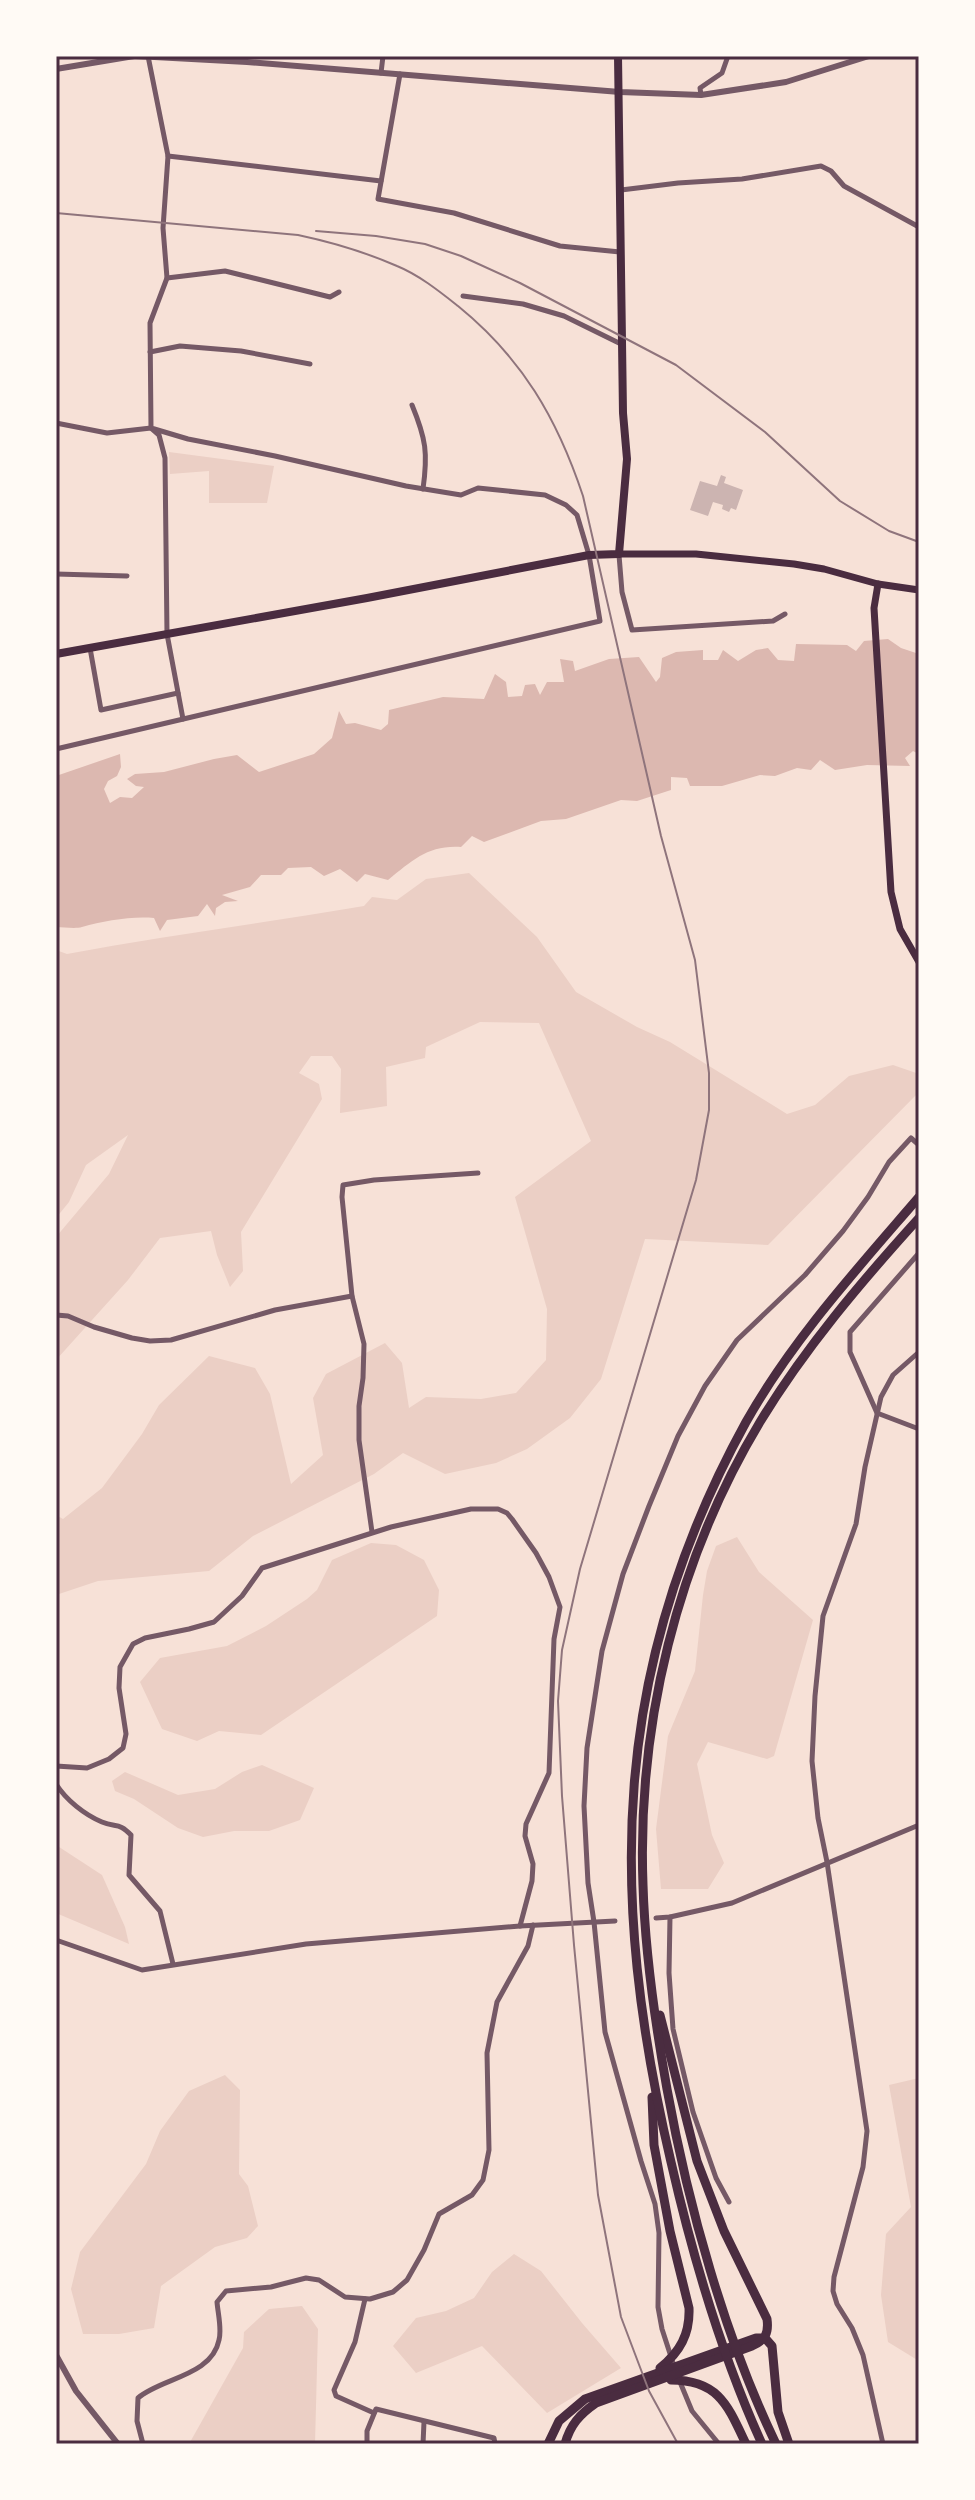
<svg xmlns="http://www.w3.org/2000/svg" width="975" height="2500" font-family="'Source Sans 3',sans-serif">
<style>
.green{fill:#ebcfc5}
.water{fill:#dcb8b0}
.building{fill:#ccb4b1}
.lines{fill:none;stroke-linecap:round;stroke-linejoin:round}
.minor{stroke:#755966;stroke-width:5}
.tertiary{stroke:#755966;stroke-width:6}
.secondary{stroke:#4a2c40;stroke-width:7}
.primary{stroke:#4a2c40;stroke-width:7}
.trunk{stroke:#4a2c40;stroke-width:8}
.motorway{stroke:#4a2c40;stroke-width:9}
.rail{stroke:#8f747c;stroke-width:2}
.neatline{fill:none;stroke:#4a2c40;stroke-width:3}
</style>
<rect width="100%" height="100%" fill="#f7e1d7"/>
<g class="green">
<polygon points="169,452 274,466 267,503 209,503 209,471 170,474 170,476"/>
<path d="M469,873l68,64 39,55 61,35 33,15 117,72 28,-9 34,-29 44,-11 26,9v18l-151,153 -123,-6 -44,140 -31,39 -43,31 -31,14 -51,11 -42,-21 -29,21 -121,62 -44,35 -111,10 -42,14v-80l7,4 39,-31 40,-54 17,-29 50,-49 46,12 15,26 21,90 32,-29 -10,-57 13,-24 59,-31 17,20 7,45 17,-11 55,2 35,-6 30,-33 1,-51 -32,-112 76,-56 -52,-118 -59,-1 -54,25 -1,11 -39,9 1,39 -47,7 1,-44 -9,-13h-21l-12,17 20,11 3,15 -81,133 2,39 -13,16 -13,-32 -6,-24 -51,7 -32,42 -72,80v-123l53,-63 19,-39 -42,30 -17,37 -13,16v-268l11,4c99,-19 198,-31 297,-48l8,-9 25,3 29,-21z"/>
<polygon points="737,1537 759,1572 813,1620 774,1756 767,1759 708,1742 697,1764 712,1835 724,1863 708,1889 661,1889 656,1829 668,1736 695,1671 703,1595 707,1571 716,1546"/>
<polygon points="371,1543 396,1545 424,1560 439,1590 437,1616 261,1735 219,1731 197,1741 162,1729 140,1682 160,1658 227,1646 266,1626 307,1599 317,1590 332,1560"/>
<polygon points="262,1765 314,1788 300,1820 269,1831 234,1831 203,1837 178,1828 134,1799 115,1791 112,1781 125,1772 178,1795 215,1789 242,1772"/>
<polygon points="56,1845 102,1875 125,1927 129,1944 56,1913"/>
<polygon points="225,2075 240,2090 239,2174 248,2186 258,2226 247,2238 215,2247 161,2286 154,2328 119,2334 83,2334 71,2289 80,2252 146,2164 160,2131 189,2091"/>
<polygon points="919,2078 919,2361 888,2342 881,2295 886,2234 911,2207 889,2085"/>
<polygon points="514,2254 541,2271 582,2323 621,2368 547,2413 482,2346 416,2373 393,2346 416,2318 446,2311 474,2298 492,2272"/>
<polygon points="302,2306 318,2329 315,2444 189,2444 243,2348 244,2332 269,2309"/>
</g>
<path class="water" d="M888,639l13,9 18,6v100l-6,-3 -8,7 5,8 -43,-1 -32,5 -15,-10 -9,10 -14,-2 -22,8 -15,-1 -38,11h-32l-3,-8 -16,-1v13l-34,11 -16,-1 -55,19 -25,2 -57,21 -12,-6 -11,11c-33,-2 -48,13 -73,33l-23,-6 -8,8 -17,-13 -16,7 -13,-9 -23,1 -7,7h-20l-11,12 -28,8 16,6 -13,1 -9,6 -1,8 -8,-12 -9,12 -31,4 -7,11 -6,-13c-23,-2 -50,3 -72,9 -7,2 -18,0 -26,0v-151l64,-22 1,13 -4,9 -9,5 -4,8 6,14 10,-6 12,1 12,-11 -8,-1 -9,-7 8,-5 29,-2 50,-13 23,-4 22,17 55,-18 18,-16 7,-27 7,13 9,-1 26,7 7,-6 1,-14 54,-13 41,2 11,-25 11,8 2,15 14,-1 3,-11 10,-1 5,11 7,-13h17l-4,-23 13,2 2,10 34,-12 30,-2 17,25 4,-5 2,-19 14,-6 27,-2v10h15l5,-10 15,11 18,-11 12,-2 10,12 16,1 2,-17 51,1 9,6 8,-10z"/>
<polygon class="building" points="721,475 726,477 724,483 743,490 736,510 731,508 729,512 722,509 723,505 713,502 708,516 690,510 700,481 717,486"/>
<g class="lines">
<g class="minor">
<polyline points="381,73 383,56"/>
<polyline points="400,74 378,199 454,213 560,246 620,252"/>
<polyline points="701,95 700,88 722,73 728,56"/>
<polyline points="168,156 381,181"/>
<polyline points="621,190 678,183 742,179 821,166 831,171 844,186 919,227"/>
<polyline points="167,278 225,271 330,297 339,292"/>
<polyline points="463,296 523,304 564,316 621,344"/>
<polyline points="150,352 180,346 241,351 310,364"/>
<path d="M412,405c14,34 16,48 11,84"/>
<polyline points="56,423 107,433 151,428 159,435 165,458 167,634 183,719"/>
<polyline points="619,555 622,592 632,630 773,621 785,614"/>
<polyline points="56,574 127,576"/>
<polyline points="90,648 101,710 178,693"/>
<polyline points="56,749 600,621 589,555 577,515 566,505 545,495 478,488 461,495 406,486 275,456 188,439 151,428 150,323 167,278 163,228 168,156 148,56"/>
<polyline points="919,1253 850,1332 850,1352 877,1413 919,1429"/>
<polyline points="56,1315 68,1316 94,1327 132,1338 150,1341 171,1340 275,1310 352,1296"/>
<polyline points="372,1532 359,1440 359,1406 363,1378 364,1344 352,1296 342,1197 343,1185 374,1180 478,1173"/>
<polyline points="56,1766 87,1768 109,1759 123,1748 126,1734 119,1688 120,1667 133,1644 145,1638 189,1629 214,1622 242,1596 262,1568 391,1527 471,1509 498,1509 507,1513 512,1519 536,1553 549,1577 560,1607 554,1639 549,1773 526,1824 525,1836 533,1864 532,1881 520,1926"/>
<path d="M56,1784c10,16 29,31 46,38 14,6 17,0 29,13l-2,40 31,36 13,53"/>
<polyline points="670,1917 669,1973 673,2029 693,2112 716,2178 729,2202"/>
<polyline points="656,1918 670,1917 732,1903 919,1825"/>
<polyline points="56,1940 142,1970 306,1944 520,1926 615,1921"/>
<polyline points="365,2299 355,2342 334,2390 336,2396 374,2413"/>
<polyline points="675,2369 662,2329 658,2307 659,2233 655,2204 641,2161 605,2032 594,1922 588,1883 584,1806 587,1748 602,1651 623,1574 649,1506 678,1436 705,1386 737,1340 805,1275 843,1231 868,1197 889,1162 911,1138 919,1145"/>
<polyline points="680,2382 692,2411 719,2444"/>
<path d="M143,2444l-6,-23 1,-23c23,-20 74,-22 81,-58 3,-11 -1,-26 -2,-38l9,-11 45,-4 35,-9 13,2 26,17 25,2 23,-7 14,-12 17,-30 15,-36 33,-19 11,-15 6,-30 -2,-97 10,-51 31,-56 5,-21"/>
<polyline points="367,2444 367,2431 376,2409 494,2438 495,2444"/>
<polyline points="423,2444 424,2422"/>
<polyline points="883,2444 863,2355 852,2328 837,2304 833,2291 834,2277 863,2167 867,2131 827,1862 818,1818 812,1761 815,1696 823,1616 856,1524 865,1467 881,1397 893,1375 919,1352"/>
</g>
<g class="tertiary">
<polyline points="136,56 247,62 620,92 701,95 786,82 869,56"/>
<polyline points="56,69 134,56"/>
<polyline points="56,2355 76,2391 118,2444"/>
</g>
<polyline class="secondary" points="878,584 874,608 891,892 900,929 919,962"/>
<polyline class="primary" points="619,554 696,554 794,564 824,569 878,584 919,590"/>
<polyline class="trunk" points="56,654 367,598 589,555 619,554 627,459 623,413 618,56"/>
<g class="motorway">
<path d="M652,2097l2,48 16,86 19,77c1,26 -9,44 -29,60"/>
<path d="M671,2380c48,0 57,26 75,64"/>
<polyline points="548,2444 559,2421 585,2399 756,2338 765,2338 772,2346 778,2412 789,2444"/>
<path d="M565,2444c5,-19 15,-30 31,-41l156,-57c13,-6 17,-12 15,-27l-43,-88 -27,-70 -37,-146"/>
<path d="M762,2444c-41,-90 -69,-186 -91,-282 -63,-267 -60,-495 75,-740 46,-82 112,-154 173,-225"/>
<path d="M776,2444c-51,-106 -88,-239 -109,-355 -12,-67 -22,-135 -24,-204 -6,-161 34,-325 117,-463 45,-74 101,-140 159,-204"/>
</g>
<g class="rail">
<path d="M56,213l242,22c33,7 67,17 99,31 22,9 42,25 61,40 64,52 99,112 125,190l78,340 34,124 14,113v37l-13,70 -116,389 -18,81 -4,51 4,95 12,149 24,250 23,122 28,74 29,53"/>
<polyline points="316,231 376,236 425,244 461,256 520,283 676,365 765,432 840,501 889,531 919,542"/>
</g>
</g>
<rect width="975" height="2500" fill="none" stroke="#fffaf5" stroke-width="116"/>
<rect x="58" y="58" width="859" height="2384" class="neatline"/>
</svg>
